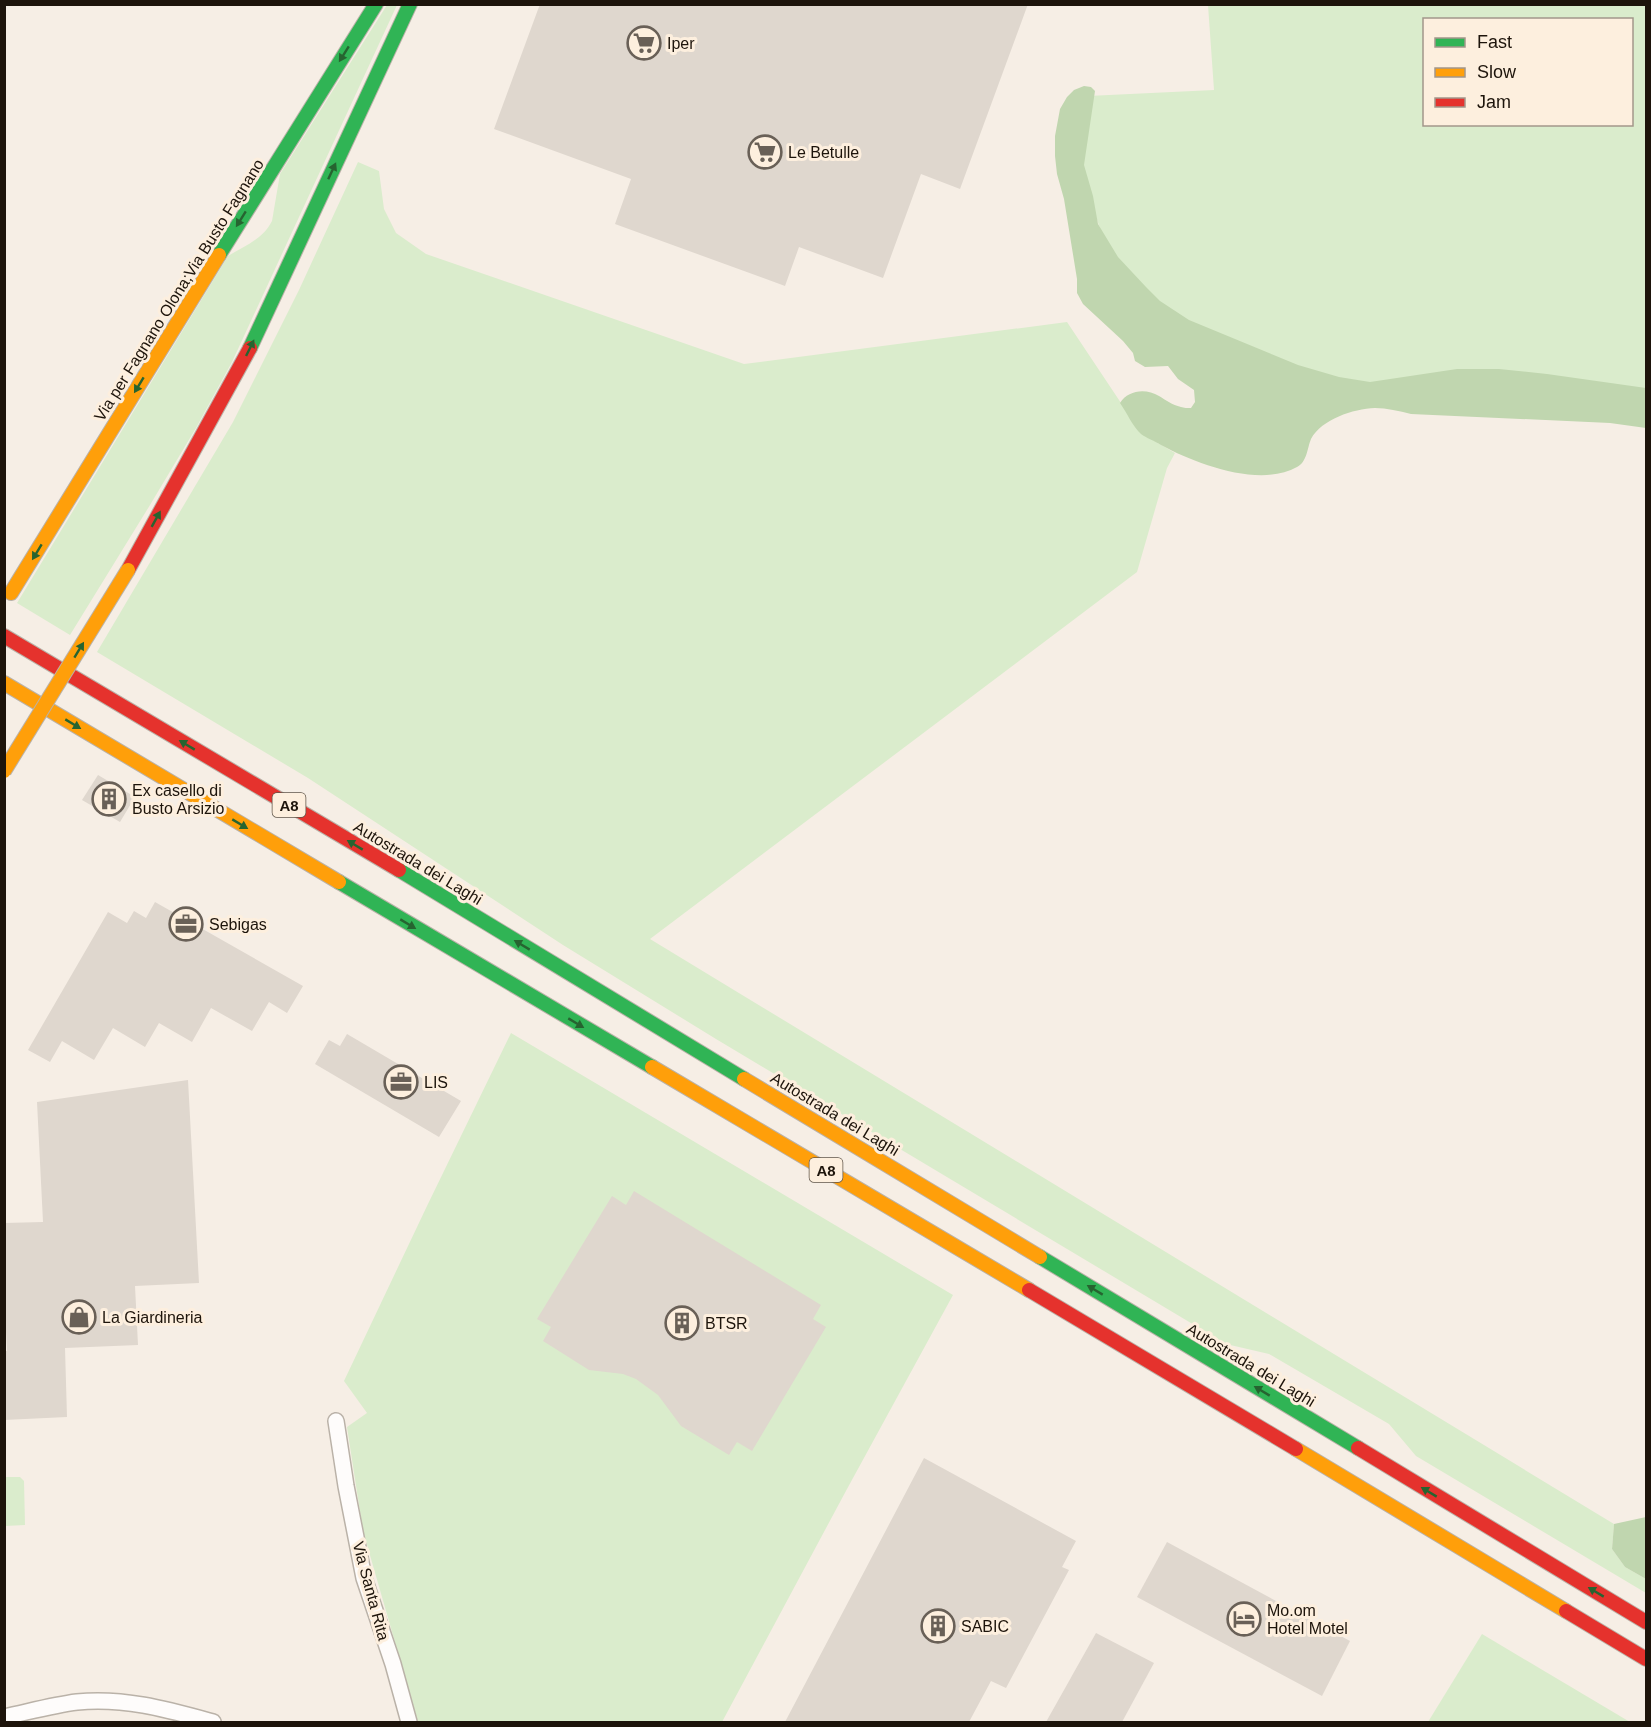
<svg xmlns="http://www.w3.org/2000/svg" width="1651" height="1727" font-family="Helvetica,sans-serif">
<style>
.green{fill:#daeccc;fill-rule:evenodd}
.forest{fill:#c0d6af}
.building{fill:#dfd7ce}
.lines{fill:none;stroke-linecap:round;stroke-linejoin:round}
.street-casing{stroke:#bab2a8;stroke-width:18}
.fast-casing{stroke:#bab2a8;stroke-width:16}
.slow-casing{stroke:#bab2a8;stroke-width:16}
.jam-casing{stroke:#bab2a8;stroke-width:16}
.street{stroke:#fefcfb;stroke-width:15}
.fast{stroke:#30b455;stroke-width:14}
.slow{stroke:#ff9f0a;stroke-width:14}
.jam{stroke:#e5322d;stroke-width:14}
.slow-bridge-casing{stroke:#bab2a8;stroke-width:16;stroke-linecap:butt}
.slow-bridge{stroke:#ff9f0a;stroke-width:14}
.oneway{fill:#266430}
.labels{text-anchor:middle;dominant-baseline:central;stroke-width:6;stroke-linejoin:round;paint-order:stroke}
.shield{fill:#fdefde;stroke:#60564a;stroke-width:1.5}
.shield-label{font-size:15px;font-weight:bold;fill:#1d140b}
.poi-label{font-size:16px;fill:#1d140b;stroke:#fdefde;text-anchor:start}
.street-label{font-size:16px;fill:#1d140b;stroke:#fdefde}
</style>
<rect width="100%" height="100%" fill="#f6eee5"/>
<g class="green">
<path d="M387,5h10l-165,357 -36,66 -46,77 -80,130 -53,-32 211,-347c17,-10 35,-17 44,-35l8,-47z"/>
<path d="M1208,5h438v387l-265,-4 -193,-45 -83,-101 -8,-22 -26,-90 17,-34 126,-6zM1424,20h208v104h-208z"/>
<polygon points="358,162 379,171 384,209 396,233 426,254 744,364 1067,322 1141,433 1175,453 1167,468 1137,572 650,939 1614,1524 1612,1549 1625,1567 1646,1579 1646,1593 1416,1456 1389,1424 1269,1354 1226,1344 716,1039 563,945 308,778 97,652 233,422 299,290"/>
<polygon points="511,1033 953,1295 847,1489 722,1722 418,1722 363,1531 347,1427 367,1413 344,1381 427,1206"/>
<polygon points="5,1477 20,1477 24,1481 25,1525 5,1526"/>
<polygon points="1482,1634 1630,1722 1428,1722"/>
</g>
<g class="forest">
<path d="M1084,86l7,1 4,4 -11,74 9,31 5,28 20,33 28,30 14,14 29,19 109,45 41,12 31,5 87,-13h42l48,5 99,14v40l-36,-5 -199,-9c-12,-3 -24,-6 -36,-6 -22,1 -53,11 -64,31 -4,10 -4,23 -14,28 -37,21 -101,-3 -136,-22 -6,-4 -15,-7 -20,-11 -8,-7 -14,-21 -21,-31 8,-13 26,-15 39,-7 7,4 13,9 22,11 3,1 6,1 10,1l4,-6 -1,-12 -16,-11 -10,-13 -23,1 -10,-6 -2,-8 -10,-12 -40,-37 -6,-11v-14l-13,-80 -7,-25 -2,-18v-20l5,-27 7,-12 7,-7z"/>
<polygon points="1646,1517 1646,1579 1625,1567 1612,1549 1614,1524"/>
</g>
<g class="building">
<polygon points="540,4 1028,4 960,189 921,174 883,278 799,247 785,286 615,224 631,179 494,129"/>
<polygon points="98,775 135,797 120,822 82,800"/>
<polygon points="155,902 303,986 287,1013 269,1002 252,1031 211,1008 192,1042 159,1023 145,1047 113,1028 94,1060 62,1041 50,1062 28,1050 108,912 127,923 134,911 146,918"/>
<polygon points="347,1034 461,1101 439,1137 315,1064 329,1040 340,1046"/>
<polygon points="188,1080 199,1283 135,1286 138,1345 65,1348 67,1417 4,1420 4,1351 7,1351 4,1293 4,1223 43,1222 37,1102"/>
<polygon points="634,1191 821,1305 813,1319 826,1327 752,1451 737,1442 729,1455 681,1426 658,1395 636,1379 623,1374 589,1370 543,1341 551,1327 537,1319 612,1196 626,1205"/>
<polygon points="924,1458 1076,1541 1062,1567 1069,1570 1006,1688 991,1681 969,1722 785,1722"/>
<polygon points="1167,1542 1350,1641 1322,1696 1137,1597"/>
<polygon points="1096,1633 1154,1663 1122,1722 1046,1722"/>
</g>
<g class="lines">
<g class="street-casing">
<g id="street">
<polyline points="336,1421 346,1486 364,1578 393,1664 409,1722"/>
<path d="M4,1717c24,-5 49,-12 73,-15 47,-5 92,8 136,20"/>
</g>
</g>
<g class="fast-casing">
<g id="fast">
<polyline points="219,255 376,4"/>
<polyline points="250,348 410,4"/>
<polyline points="399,870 744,1079"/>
<polyline points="339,882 652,1067"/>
<polyline points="1040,1257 1358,1448"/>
</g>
</g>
<g class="slow-casing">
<g id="slow">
<polyline points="11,593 219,255"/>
<polyline points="4,683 339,882"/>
<polyline points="652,1067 1029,1290"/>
<polyline points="744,1079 1040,1257"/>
<polyline points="1296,1449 1566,1611"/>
</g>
</g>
<g class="jam-casing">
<g id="jam">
<polyline points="128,570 250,348"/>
<polyline points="4,636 399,870"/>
<polyline points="1029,1290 1296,1449"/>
<polyline points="1358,1448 1646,1622"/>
<polyline points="1566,1611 1646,1659"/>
</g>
</g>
<use href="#street" class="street"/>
<use href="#fast" class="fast"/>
<use href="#slow" class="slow"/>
<use href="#jam" class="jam"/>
<g class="slow-bridge-casing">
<polyline id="slow-bridge" points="4,771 128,570"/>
</g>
<use href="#slow-bridge" class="slow-bridge"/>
</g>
<defs><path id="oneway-solid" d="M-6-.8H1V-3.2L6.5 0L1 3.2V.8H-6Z" transform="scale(1.5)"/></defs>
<g class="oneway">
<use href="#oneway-solid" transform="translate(344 54) rotate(122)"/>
<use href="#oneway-solid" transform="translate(332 171) rotate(-65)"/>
<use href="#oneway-solid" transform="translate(241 219) rotate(122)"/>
<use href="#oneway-solid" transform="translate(250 348) rotate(-64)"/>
<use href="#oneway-solid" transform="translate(139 385) rotate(121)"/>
<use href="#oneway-solid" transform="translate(156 519) rotate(-61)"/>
<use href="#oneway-solid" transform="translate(37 552) rotate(121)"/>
<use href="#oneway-solid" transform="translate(79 650) rotate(-59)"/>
<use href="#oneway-solid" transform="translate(73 724) rotate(31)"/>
<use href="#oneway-solid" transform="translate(187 745) rotate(-149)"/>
<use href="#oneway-solid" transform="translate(240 824) rotate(31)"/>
<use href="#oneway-solid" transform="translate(355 845) rotate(-149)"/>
<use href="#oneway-solid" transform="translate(408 924) rotate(31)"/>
<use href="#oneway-solid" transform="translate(522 945) rotate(-149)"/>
<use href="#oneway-solid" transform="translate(576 1023) rotate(31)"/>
<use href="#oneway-solid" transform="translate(1095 1290) rotate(-149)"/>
<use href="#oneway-solid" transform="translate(1262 1391) rotate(-149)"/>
<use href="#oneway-solid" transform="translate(1429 1492) rotate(-149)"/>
<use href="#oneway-solid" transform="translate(1596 1592) rotate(-149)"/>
</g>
<defs>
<g id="supermarket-ring" transform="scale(1.725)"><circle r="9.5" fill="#fdefde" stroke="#696057" stroke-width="1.5"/><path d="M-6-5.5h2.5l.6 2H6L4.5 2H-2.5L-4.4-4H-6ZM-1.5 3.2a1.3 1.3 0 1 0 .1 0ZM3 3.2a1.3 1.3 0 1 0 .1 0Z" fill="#696057"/></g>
<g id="building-ring" transform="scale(1.725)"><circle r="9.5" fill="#fdefde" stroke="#696057" stroke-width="1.5"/><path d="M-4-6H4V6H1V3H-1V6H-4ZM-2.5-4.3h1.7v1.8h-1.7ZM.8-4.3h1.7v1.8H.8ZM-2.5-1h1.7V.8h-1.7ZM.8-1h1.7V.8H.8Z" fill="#696057"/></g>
<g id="office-ring" transform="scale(1.725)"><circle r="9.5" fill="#fdefde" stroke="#696057" stroke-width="1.5"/><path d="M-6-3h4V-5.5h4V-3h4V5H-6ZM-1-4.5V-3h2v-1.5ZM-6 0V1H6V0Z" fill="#696057"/></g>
<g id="shop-ring" transform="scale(1.725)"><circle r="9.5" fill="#fdefde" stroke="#696057" stroke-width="1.5"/><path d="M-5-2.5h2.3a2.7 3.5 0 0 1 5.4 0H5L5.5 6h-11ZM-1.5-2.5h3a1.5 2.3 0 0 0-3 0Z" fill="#696057"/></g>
<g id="hotel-ring" transform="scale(1.725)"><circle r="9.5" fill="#fdefde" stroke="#696057" stroke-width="1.5"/><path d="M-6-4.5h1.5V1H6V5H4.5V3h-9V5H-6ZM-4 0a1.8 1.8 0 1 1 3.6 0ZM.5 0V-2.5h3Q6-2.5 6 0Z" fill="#696057"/></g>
</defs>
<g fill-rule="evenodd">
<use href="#supermarket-ring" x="644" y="43"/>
<use href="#supermarket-ring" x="765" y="152"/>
<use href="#building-ring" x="109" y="799"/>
<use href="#office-ring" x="186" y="924"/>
<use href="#office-ring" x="401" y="1082"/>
<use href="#shop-ring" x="79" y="1317"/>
<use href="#building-ring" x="682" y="1323"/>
<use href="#hotel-ring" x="1244" y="1619"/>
<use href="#building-ring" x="938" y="1626"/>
</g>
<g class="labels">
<g class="shield">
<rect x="272.5" y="793" width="33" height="24" rx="4.5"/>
<rect x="809.5" y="1158" width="33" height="24" rx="4.5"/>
</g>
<g class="shield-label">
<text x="289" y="805">A8</text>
<text x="826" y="1170">A8</text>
</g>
<g class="poi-label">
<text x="667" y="43">Iper</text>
<text x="788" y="152">Le Betulle</text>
<text x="132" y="790">Ex casello di<tspan x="132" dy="18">Busto Arsizio</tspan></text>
<text x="209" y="924">Sebigas</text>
<text x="424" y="1082">LIS</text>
<text x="102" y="1317">La Giardineria</text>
<text x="705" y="1323">BTSR</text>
<text x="1267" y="1610">Mo.om<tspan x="1267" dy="18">Hotel Motel</tspan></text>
<text x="961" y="1626">SABIC</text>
</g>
<g class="street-label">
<text transform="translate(179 290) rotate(-58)">Via per Fagnano Olona;Via Busto Fagnano</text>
<text transform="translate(418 863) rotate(31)">Autostrada dei Laghi</text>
<text transform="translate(835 1114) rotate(31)">Autostrada dei Laghi</text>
<text transform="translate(1251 1365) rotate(31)">Autostrada dei Laghi</text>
<text transform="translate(371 1591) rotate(75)">Via Santa Rita</text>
</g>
</g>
<rect width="1651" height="1727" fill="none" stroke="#1d140b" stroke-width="12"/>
<rect x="1423" y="18" width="210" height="108" fill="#fdefde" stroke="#a3978a" stroke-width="1.5"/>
<rect x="1435" y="38" width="30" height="9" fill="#30b455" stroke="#a3978a" stroke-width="1.5"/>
<text x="1477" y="48" font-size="18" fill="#1d140b">Fast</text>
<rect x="1435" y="68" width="30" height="9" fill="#ff9f0a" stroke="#a3978a" stroke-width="1.5"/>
<text x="1477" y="78" font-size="18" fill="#1d140b">Slow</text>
<rect x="1435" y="98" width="30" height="9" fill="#e5322d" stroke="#a3978a" stroke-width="1.5"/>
<text x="1477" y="108" font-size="18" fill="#1d140b">Jam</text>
</svg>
